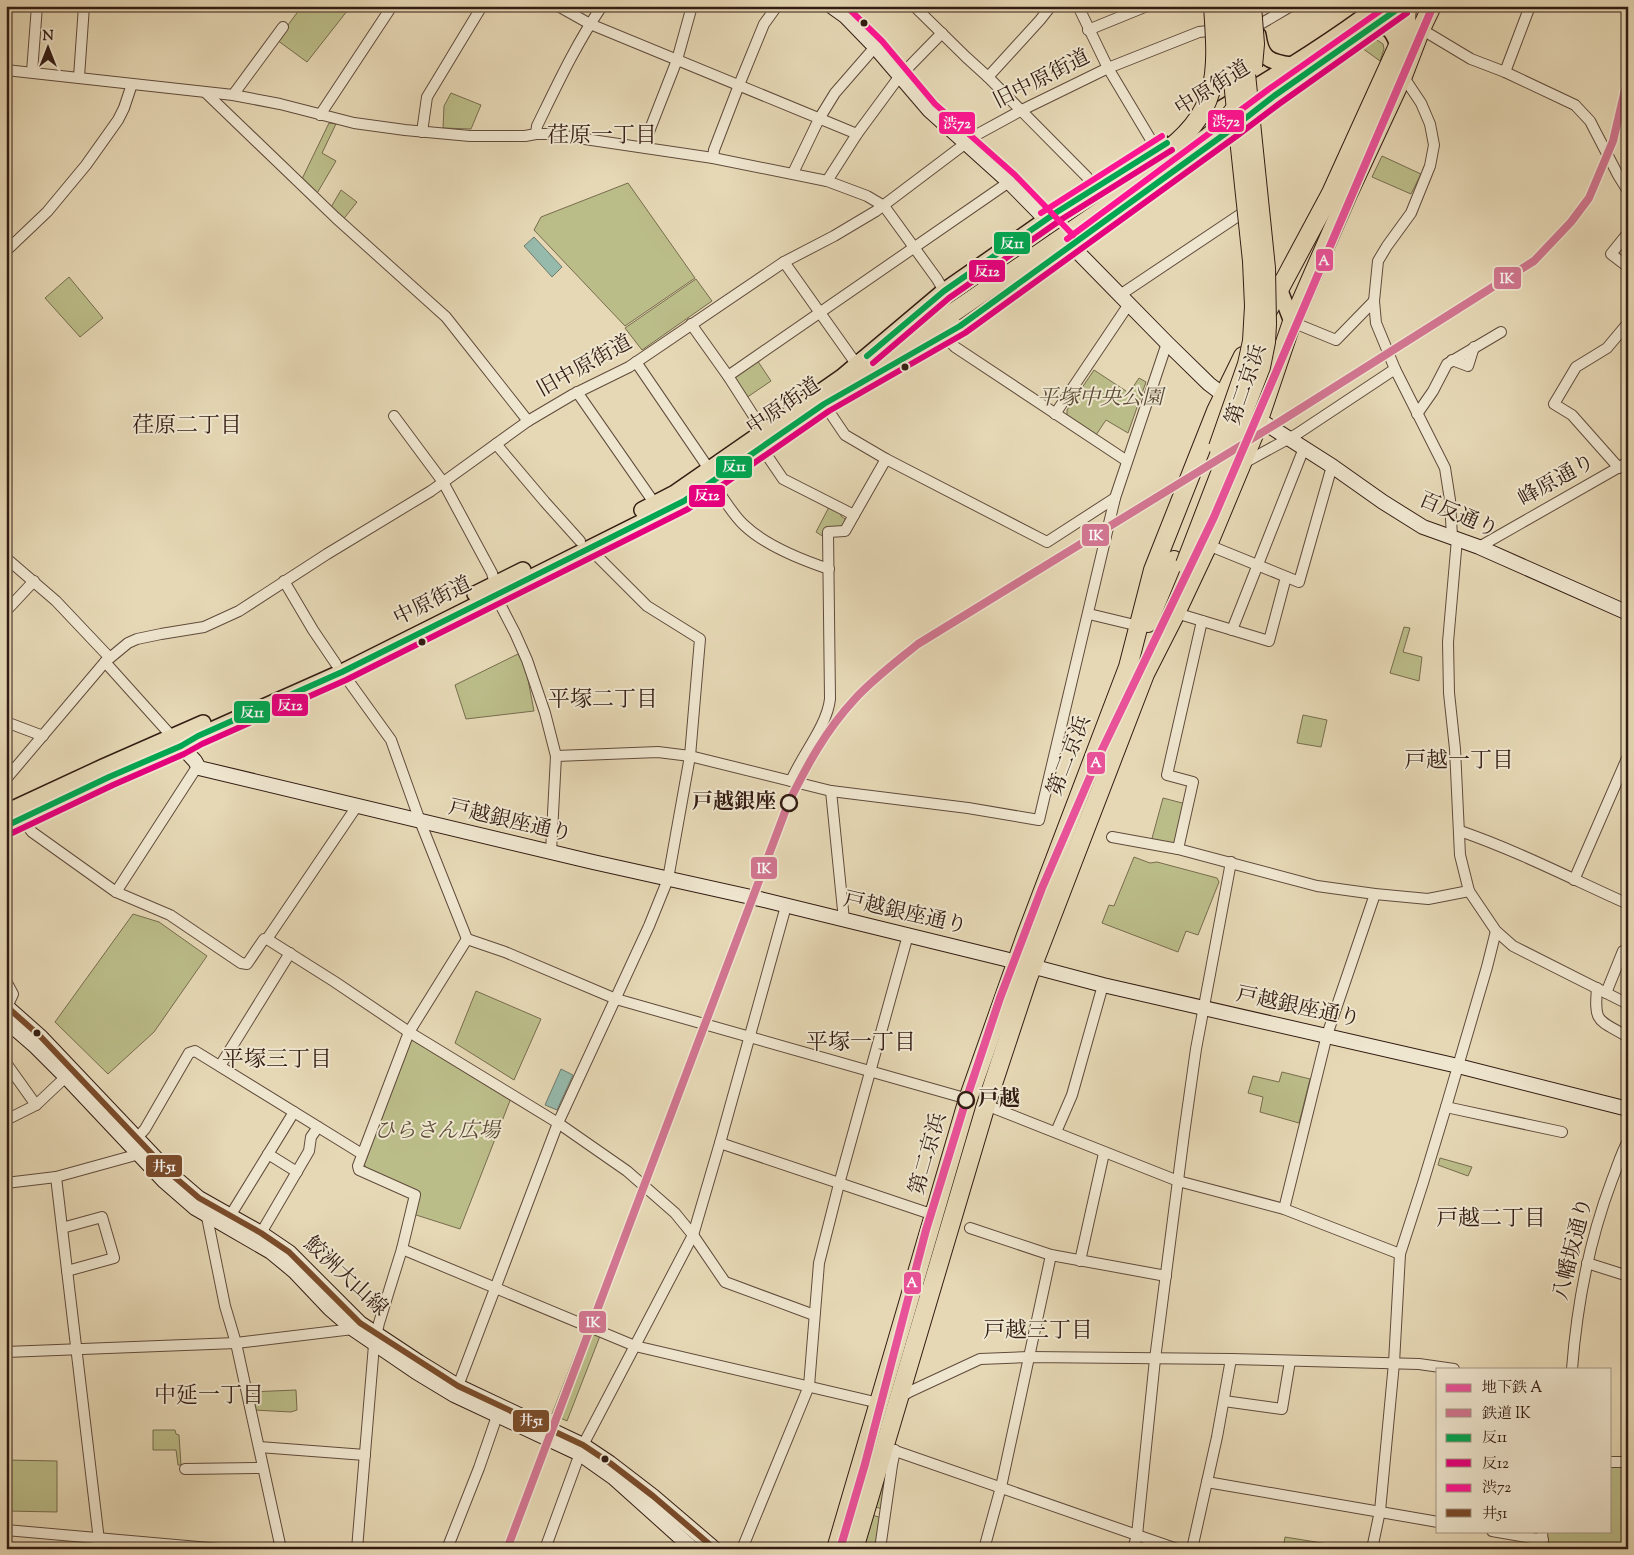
<svg xmlns="http://www.w3.org/2000/svg" width="1634" height="1555" font-family="'Sorts Mill Goudy','Noto Serif JP',serif">
<style>
.green{fill:#bbbd89;stroke:#776c4e}
.water{fill:#96baac;stroke:#6e7b6f}
.lines{fill:none;stroke-linecap:round;stroke-linejoin:round}
.street-casing{stroke:#604b3c;stroke-width:12}
.secondary-casing{stroke:#331c13;stroke-width:16}
.primary-casing{stroke:#331c13;stroke-width:18}
.highway-casing{stroke:#331c13;stroke-width:20}
.street{stroke:#efe6cf;stroke-width:10}
.secondary{stroke:#efe6cf;stroke-width:14}
.primary{stroke:#e6d8b5;stroke-width:15}
.highway{stroke:#e6d8b5;stroke-width:18}
.highway-bridge-casing{stroke:#331c13;stroke-width:20;stroke-linecap:butt}
.highway-bridge{stroke:#e6d8b5;stroke-width:18}
.bus-1-casing{stroke:#efe6cf;stroke-width:10}
.bus-2-casing{stroke:#efe6cf;stroke-width:10}
.bus-3-casing{stroke:#efe6cf;stroke-width:10}
.bus-4-casing{stroke:#efe6cf;stroke-width:10}
.bus-1{stroke:#00a651;stroke-width:6}
.bus-2{stroke:#e5007d;stroke-width:6}
.bus-3{stroke:#ff1493;stroke-width:6}
.bus-4{stroke:#7a4b2a;stroke-width:6}
.rail-1-casing{stroke:#efe6cf;stroke-width:11}
.rail-1{stroke:#d27691;stroke-width:8}
.metro-1-casing{stroke:#efe6cf;stroke-width:11}
.metro-1{stroke:#e85298;stroke-width:8}
.bus-dot{fill:#331c13;stroke:#efe6cf;stroke-width:2}
.stop-dot{fill:#efe6cf;stroke:#331c13;stroke-width:2.5}
.labels{text-anchor:middle;dominant-baseline:central;stroke-width:4;stroke-linejoin:round;paint-order:stroke}
.street-label{font-size:21px;fill:#331c13;stroke:#efe6cf}
.park-label{font-size:21px;font-style:italic;fill:#5c4c36;stroke:#efe6cf}
.stop-label{font-size:21px;font-weight:bold;fill:#331c13;stroke:#efe6cf;text-anchor:end}
.neighbourhood-label{font-size:22px;fill:#331c13;stroke:#efe6cf}
.line-badge{stroke:#efe6cf;stroke-width:2}
.badge-label{font-size:14px;text-anchor:middle;font-weight:bold;fill:#fff}
</style>
<rect width="100%" height="100%" fill="#e6d8b5"/>
<filter id="stains"><feTurbulence type="fractalNoise" baseFrequency=".004" numOctaves="4"/><feColorMatrix values="0 0 0 0 .2 0 0 0 0 .09 0 0 0 0 .02 0 0 0 .5 -.17"/></filter>
<radialGradient id="worn" r=".72"><stop offset=".6" stop-color="#630" stop-opacity="0"/><stop offset="1" stop-color="#630" stop-opacity=".3"/></radialGradient>
<g class="green">
<polygon points="302,6 351,6 307,62 277,40"/>
<polygon points="1372,40 1377,40 1383,44 1384,49 1380,61 1362,48"/>
<polygon points="451,93 481,105 471,129 443,128 444,106"/>
<polygon points="329,123 336,124 322,153 336,161 316,195 301,181"/>
<polygon points="1382,156 1421,174 1411,194 1372,177"/>
<polygon points="628,183 695,278 625,326 534,230 541,217"/>
<polygon points="341,190 357,202 342,221 330,209"/>
<polygon points="69,277 103,318 80,337 45,298"/>
<polygon points="696,279 712,301 642,350 625,328"/>
<polygon points="757,360 771,381 746,398 732,377"/>
<polygon points="1094,370 1129,393 1139,378 1146,382 1128,433 1106,420 1096,435 1067,415 1067,410"/>
<polygon points="829,507 841,513 841,516 845,519 846,524 824,537 816,532"/>
<polygon points="1404,627 1410,628 1403,652 1422,657 1419,681 1390,673"/>
<polygon points="518,654 526,669 534,711 466,719 455,685"/>
<polygon points="1303,715 1327,720 1321,747 1297,743"/>
<polygon points="1163,798 1186,804 1177,847 1151,842"/>
<polygon points="1134,857 1150,863 1157,862 1217,878 1219,882 1198,935 1186,931 1178,952 1102,923 1109,905 1114,906"/>
<polygon points="133,914 159,922 207,956 154,1032 108,1074 55,1022"/>
<polygon points="476,991 541,1019 514,1080 455,1043"/>
<polygon points="410,1039 511,1098 460,1229 413,1214 418,1192 366,1169 364,1163"/>
<polygon points="1282,1072 1310,1079 1299,1123 1260,1112 1263,1097 1248,1093 1253,1076 1279,1082"/>
<polygon points="1440,1158 1472,1167 1468,1176 1438,1165"/>
<polygon points="585,1329 600,1336 567,1421 552,1414"/>
<polygon points="296,1390 297,1410 291,1412 254,1410 249,1392"/>
<polygon points="153,1430 175,1430 176,1434 179,1435 181,1465 178,1465 176,1450 153,1450"/>
<polygon points="6,1460 57,1461 57,1512 6,1511"/>
<polygon points="1610,1462 1628,1462 1628,1549 1544,1549 1543,1531 1610,1531"/>
<polygon points="886,1473 883,1509 875,1507"/>
<polygon points="872,1515 882,1518 876,1549 863,1549"/>
<polygon points="1285,1537 1328,1544 1327,1549 1283,1549"/>
</g>
<g class="water">
<polygon points="534,237 562,267 552,277 524,246"/>
<polygon points="561,1069 573,1075 557,1110 545,1105"/>
</g>
<g class="lines">
<g class="street-casing">
<g id="street">
<polyline points="558,6 590,24 857,134"/>
<polyline points="914,6 966,57 988,77 1087,177 1095,188"/>
<polyline points="1078,6 1108,68 1157,150"/>
<polyline points="845,16 853,6"/>
<polyline points="1257,26 1291,6"/>
<polyline points="1421,29 1471,59 1505,72 1575,105 1590,121 1618,175 1628,191"/>
<polyline points="1088,30 1147,6"/>
<polyline points="6,70 233,95 280,104 354,123 405,130 470,136 525,136 536,134 551,134 713,158 827,181 867,196 884,206 937,279 944,291"/>
<polyline points="32,72 37,6"/>
<polyline points="1505,72 1530,6"/>
<polyline points="1403,76 1421,103 1430,124 1434,145 1430,166 1411,213 1387,246 1378,261 1374,301 1376,323 1395,369 1445,468 1450,500 1452,537"/>
<polyline points="79,77 84,6"/>
<polyline points="988,77 1040,20 1051,6"/>
<polyline points="206,93 336,218 446,317 528,421"/>
<polyline points="233,95 283,27"/>
<polyline points="320,115 392,6"/>
<polyline points="422,132 427,97 482,6"/>
<path d="M536,134l1,-8c20,-41 39,-82 65,-120"/>
<polyline points="643,147 677,60 692,6"/>
<polyline points="713,158 714,150 739,85 764,24 777,6"/>
<polyline points="793,173 819,119 835,93 875,47"/>
<polyline points="827,181 857,134 899,77 942,33"/>
<polyline points="1628,233 1611,254 1628,267"/>
<polyline points="6,251 47,212 86,165 118,120 124,108 132,84"/>
<polyline points="784,262 857,365"/>
<polyline points="1120,295 1241,214"/>
<polyline points="1292,322 1336,340 1374,301"/>
<polyline points="691,324 728,376 764,432"/>
<polyline points="944,336 955,347 1127,461"/>
<polyline points="1452,360 1468,366 1474,347"/>
<polyline points="636,362 709,469"/>
<polyline points="728,376 1009,182"/>
<polyline points="577,392 655,504"/>
<polyline points="824,404 845,435 886,459 1047,542 1115,498"/>
<polyline points="1055,414 1129,304"/>
<polyline points="1417,414 1433,391 1447,364 1501,332"/>
<polyline points="394,416 443,482 492,573 501,606 515,633 527,660 545,713 556,756 551,852"/>
<polyline points="496,444 545,502 580,541"/>
<path d="M762,448l21,31 71,36 -9,16 -17,1 2,167c-3,27 -28,56 -39,82"/>
<polyline points="1242,464 1297,434 1395,369"/>
<polyline points="1619,468 1572,415 1554,404 1576,367 1607,348 1628,323"/>
<path d="M711,482c12,14 20,31 33,43 21,20 58,35 85,44"/>
<polyline points="854,515 886,459"/>
<polyline points="1457,539 1448,642 1449,693 1455,749 1460,855 1469,891 1496,931 1513,946 1628,1004"/>
<polyline points="1208,545 1299,582 1332,466"/>
<polyline points="1479,547 1628,462"/>
<polyline points="6,558 56,601 109,657"/>
<polyline points="284,581 313,630 336,664"/>
<polyline points="6,611 34,581"/>
<polyline points="1176,613 1269,641 1286,577"/>
<polyline points="1089,614 1139,626"/>
<polyline points="1232,630 1304,448"/>
<polyline points="105,662 176,741"/>
<polyline points="342,672 391,740 420,821 467,939 505,952 616,999 968,1099"/>
<polyline points="6,722 43,736"/>
<polyline points="556,756 658,752 690,756 831,791 968,808 1039,820 1115,498 1167,343"/>
<polyline points="6,779 105,662 128,643 137,639 161,634 204,627 239,611 327,554 431,491 528,421 572,395 629,367 784,262 834,236 876,211 978,134 1022,110 1108,68 1199,32 1218,30"/>
<polyline points="831,791 844,920"/>
<polyline points="21,818 32,832 116,892 170,915 241,963 247,964 264,939 267,939 335,982 409,1032 558,1123 627,1171 675,1213 693,1235 725,1282 814,1315"/>
<path d="M1460,831c58,20 112,48 168,73"/>
<polyline points="1112,837 1178,849 1317,886 1375,894 1428,899 1469,891"/>
<polyline points="1178,849 1193,782 1167,775 1202,621"/>
<polyline points="1574,880 1628,756"/>
<polyline points="116,892 195,770 199,768"/>
<polyline points="267,939 357,806"/>
<polyline points="6,981 13,994 7,1007"/>
<path d="M1597,988c-3,36 1,31 31,49"/>
<polyline points="1606,993 1623,951"/>
<polyline points="6,1063 36,1105"/>
<polyline points="220,1066 290,953"/>
<polyline points="986,1105 1178,1181 1284,1209 1400,1254"/>
<polyline points="1446,1107 1562,1132"/>
<polyline points="6,1120 36,1105 71,1072"/>
<polyline points="1056,1132 1072,1095 1103,985"/>
<polyline points="137,1138 145,1129 189,1053 195,1051 362,1154"/>
<polyline points="720,1143 925,1212 935,1212"/>
<polyline points="268,1154 297,1172"/>
<polyline points="56,1177 100,1549"/>
<polyline points="6,1183 56,1177 143,1153"/>
<polyline points="1284,1209 1327,1035 1375,894"/>
<polyline points="207,1210 207,1217 225,1306 236,1343 281,1549"/>
<polyline points="230,1216 294,1112"/>
<polyline points="62,1228 102,1217 114,1258 67,1271"/>
<polyline points="970,1228 1051,1255 1166,1276"/>
<polyline points="261,1233 309,1151 311,1137 318,1127"/>
<polyline points="402,1249 635,1346 879,1403"/>
<polyline points="1080,1261 1104,1153"/>
<polyline points="1587,1263 1628,1276"/>
<polyline points="6,1352 236,1343 353,1329"/>
<path d="M1572,1369c5,-65 17,-128 40,-189 5,-12 9,-27 16,-39"/>
<polyline points="458,1386 558,1123 649,926 668,879 690,756 700,639 647,606 589,548"/>
<polyline points="899,1398 909,1392 980,1359 1029,1357 1231,1359 1419,1364 1454,1369"/>
<polyline points="1224,1401 1282,1409 1290,1361"/>
<polyline points="259,1447 365,1455"/>
<polyline points="884,1447 1177,1549"/>
<polyline points="1610,1462 1628,1462"/>
<polyline points="185,1469 263,1468"/>
<polyline points="1207,1482 1438,1522"/>
<polyline points="6,1530 221,1549"/>
<polyline points="1492,1531 1543,1540"/>
<polyline points="1542,1531 1543,1549"/>
<polyline points="357,1549 374,1345 379,1323 402,1249 415,1195 359,1170 358,1166 409,1032 467,939"/>
<polyline points="447,1549 479,1468 497,1416"/>
<polyline points="545,1549 583,1445 693,1235 720,1143 786,906"/>
<polyline points="742,1549 809,1386 819,1263 839,1184 908,935"/>
<polyline points="880,1549 892,1465 895,1450"/>
<polyline points="984,1549 1001,1487 1051,1255"/>
<polyline points="1133,1549 1137,1535 1155,1359 1184,1134 1196,1049 1231,862"/>
<polyline points="1192,1549 1217,1437 1231,1359"/>
<polyline points="1372,1549 1380,1511 1394,1363 1400,1254 1423,1183 1446,1107 1487,967 1496,931"/>
</g>
</g>
<g class="secondary-casing">
<g id="secondary">
<polyline points="831,6 845,16 875,47 929,110 1009,182 1167,343 1209,384 1230,400"/>
<polyline points="1252,415 1332,466 1383,502 1423,527 1479,547 1628,613"/>
<polyline points="181,746 195,761 199,768 593,862 764,900 1005,959 1103,985 1458,1066 1628,1109"/>
<polyline points="6,1006 41,1037 171,1174 199,1198 261,1233 289,1252 360,1323 419,1362 458,1386 583,1445 610,1463 653,1496 715,1549"/>
<polyline points="6,1021 36,1047 66,1077 164,1181 195,1208 271,1252 294,1271 330,1309 353,1329 416,1372 454,1395 580,1454 614,1478 693,1549"/>
</g>
</g>
<g class="primary-casing">
<g id="primary">
<path d="M1376,26c15,0 17,7 22,19"/>
<path d="M1258,35c3,24 12,27 33,30"/>
<path d="M1193,126c62,-39 127,-76 185,-120"/>
<polyline points="1209,146 1255,110 1376,26 1402,6"/>
<polyline points="1277,283 1292,322"/>
<polyline points="879,372 960,326 1186,162"/>
<polyline points="642,510 675,493 842,377 944,291 1057,212 1165,144"/>
<polyline points="475,594 523,570"/>
<polyline points="6,812 103,767 203,723"/>
<polyline points="6,826 21,818 109,777 181,746 198,736 342,672 684,501 824,404 859,383"/>
</g>
</g>
<g class="highway-casing">
<g id="highway">
<polyline points="1264,318 1331,193 1401,39 1406,23 1407,6"/>
<polyline points="857,365 884,348"/>
<polyline points="850,388 884,360 954,312"/>
<polyline points="1148,623 1174,560"/>
<polyline points="836,1549 968,1099 1025,938 1128,667 1153,570 1216,411 1243,356"/>
<polyline points="854,1549 986,1105 1028,978 1145,674 1176,613 1208,545 1253,437 1292,322 1348,194 1403,76 1421,29 1432,6"/>
</g>
</g>
<use href="#street" class="street"/>
<use href="#secondary" class="secondary"/>
<use href="#primary" class="primary"/>
<use href="#highway" class="highway"/>
<g class="highway-bridge-casing">
<g id="highway-bridge">
<polyline points="1252,6 1255,44 1253,66"/>
<path d="M1157,158c63,-45 61,-81 56,-152"/>
<polyline points="954,312 1207,138 1221,126 1239,104"/>
<polyline points="1218,447 1247,364 1252,341 1254,306 1252,261 1225,6"/>
<polyline points="1185,564 1261,367 1266,342 1267,324 1266,268 1239,6"/>
</g>
</g>
<use href="#highway-bridge" class="highway-bridge"/>
<g class="bus-1-casing">
<g id="bus-1">
<polyline points="867,356 944,291 1057,212 1167,143"/>
<polyline points="6,826 109,777 181,746 198,736 342,672 684,501 824,404 960,326 1233,128 1274,96 1402,6"/>
</g>
</g>
<g class="bus-2-casing">
<g id="bus-2">
<polyline points="873,363 949,298 1062,219 1172,150"/>
<polyline points="10,834 113,785 184,754 202,744 346,680 688,509 829,411 965,333 1238,135 1279,104 1407,13"/>
</g>
</g>
<g class="bus-3-casing">
<g id="bus-3">
<polyline points="846,6 882,41 935,104 1015,175 1073,235"/>
<polyline points="1041,213 1162,136"/>
<polyline points="1067,239 1269,89 1387,6"/>
</g>
</g>
<g class="bus-4-casing">
<polyline id="bus-4" points="6,1006 41,1037 171,1174 199,1198 261,1233 289,1252 360,1323 458,1386 583,1445 610,1463 653,1496 715,1549"/>
</g>
<use href="#bus-1" class="bus-1"/>
<use href="#bus-2" class="bus-2"/>
<use href="#bus-3" class="bus-3"/>
<use href="#bus-4" class="bus-4"/>
<g class="rail-1-casing">
<path id="rail-1" d="M507,1549l281,-745c18,-37 38,-74 66,-104 19,-21 42,-38 64,-56l366,-225 250,-158 37,-39 18,-24 24,-57 15,-64"/>
</g>
<use href="#rail-1" class="rail-1"/>
<g class="metro-1-casing">
<polyline id="metro-1" points="840,1549 865,1464 926,1230 967,1097 1000,998 1042,888 1099,756 1214,517 1433,6"/>
</g>
<use href="#metro-1" class="metro-1"/>
</g>
<g class="bus-dot">
<circle cx="864" cy="23" r="4.5"/>
<circle cx="905" cy="367" r="4.5"/>
<circle cx="422" cy="642" r="4.5"/>
<circle cx="37" cy="1033" r="4.5"/>
<circle cx="605" cy="1459" r="4.5"/>
</g>
<g class="stop-dot">
<circle cx="789" cy="803" r="8"/>
<circle cx="966" cy="1100" r="8"/>
</g>
<g class="labels">
<g class="street-label">
<text transform="translate(1042 80) rotate(-27)">旧中原街道</text>
<text transform="translate(1213 89) rotate(-32)">中原街道</text>
<text transform="translate(585 367) rotate(-29)">旧中原街道</text>
<text transform="translate(1247 385) rotate(-71)">第二京浜</text>
<text transform="translate(784 407) rotate(-34)">中原街道</text>
<text transform="translate(1557 481) rotate(-29)">峰原通り</text>
<text transform="translate(1458 516) rotate(23)">百反通り</text>
<text transform="translate(433 602) rotate(-26)">中原街道</text>
<text transform="translate(1070 756) rotate(-69)">第二京浜</text>
<text transform="translate(510 822) rotate(13)">戸越銀座通り</text>
<text transform="translate(905 914) rotate(13)">戸越銀座通り</text>
<text transform="translate(1298 1008) rotate(12)">戸越銀座通り</text>
<text transform="translate(929 1154) rotate(-74)">第二京浜</text>
<text transform="translate(1574 1249) rotate(-76)">八幡坂通り</text>
<text transform="translate(345 1277) rotate(43)">鮫洲大山線</text>
</g>
<g class="park-label">
<text x="1100" y="399">平塚中央公園</text>
<text x="437" y="1132">ひらさん広場</text>
</g>
<g class="stop-label">
<text x="776" y="803">戸越銀座</text>
<text x="978" y="1100" text-anchor="start">戸越</text>
</g>
<g class="neighbourhood-label">
<text x="602" y="137">荏原一丁目</text>
<text x="187" y="427">荏原二丁目</text>
<text x="603" y="701">平塚二丁目</text>
<text x="1459" y="762">戸越一丁目</text>
<text x="861" y="1044">平塚一丁目</text>
<text x="277" y="1061">平塚三丁目</text>
<text x="1491" y="1220">戸越二丁目</text>
<text x="1038" y="1332">戸越三丁目</text>
<text x="209" y="1397">中延一丁目</text>
</g>
</g>
<g class="line-badge">
<rect x="1207" y="109" width="38" height="24" rx="5" fill="#ff1493"/>
<rect x="938" y="111" width="38" height="24" rx="5" fill="#ff1493"/>
<rect x="993" y="231" width="38" height="24" rx="5" fill="#00a651"/>
<rect x="1315" y="248" width="19" height="24" rx="5" fill="#e85298"/>
<rect x="968" y="259" width="38" height="24" rx="5" fill="#e5007d"/>
<rect x="1493" y="266" width="29" height="24" rx="5" fill="#d27691"/>
<rect x="715" y="455" width="38" height="24" rx="5" fill="#00a651"/>
<rect x="688" y="484" width="38" height="24" rx="5" fill="#e5007d"/>
<rect x="1081" y="523" width="29" height="24" rx="5" fill="#d27691"/>
<rect x="271" y="693" width="38" height="24" rx="5" fill="#e5007d"/>
<rect x="233" y="700" width="38" height="24" rx="5" fill="#00a651"/>
<rect x="1086" y="751" width="20" height="24" rx="5" fill="#e85298"/>
<rect x="750" y="856" width="28" height="24" rx="5" fill="#d27691"/>
<rect x="145" y="1154" width="38" height="24" rx="5" fill="#7a4b2a"/>
<rect x="903" y="1271" width="19" height="24" rx="5" fill="#e85298"/>
<rect x="578" y="1310" width="29" height="24" rx="5" fill="#d27691"/>
<rect x="512" y="1409" width="38" height="24" rx="5" fill="#7a4b2a"/>
</g>
<g class="badge-label">
<text x="1226" y="126">渋72</text>
<text x="957" y="128">渋72</text>
<text x="1012" y="248">反11</text>
<text x="1324" y="265">A</text>
<text x="987" y="276">反12</text>
<text x="1507" y="283">IK</text>
<text x="734" y="471">反11</text>
<text x="707" y="500">反12</text>
<text x="1096" y="540">IK</text>
<text x="290" y="710">反12</text>
<text x="252" y="717">反11</text>
<text x="1096" y="767">A</text>
<text x="764" y="873">IK</text>
<text x="164" y="1171">井51</text>
<text x="912" y="1287">A</text>
<text x="593" y="1327">IK</text>
<text x="531" y="1425">井51</text>
</g>
<rect width="1634" height="1555" fill="none" stroke="#e6d8b5" stroke-width="25"/>
<rect x="8" y="8" width="1619" height="1540" fill="none" stroke="#331c13" stroke-width="2.5"/>
<rect x="12" y="12" width="1609" height="1530" fill="none" stroke="#331c13"/>
<rect x="1436" y="1368" width="175" height="165" fill="#efe6cf" stroke="#a49584"/>
<rect x="1446" y="1384" width="25" height="8" fill="#e85298" stroke="#a49584"/>
<text x="1482" y="1392" font-size="15" fill="#331c13">地下鉄 A</text>
<rect x="1446" y="1409" width="25" height="8" fill="#d27691" stroke="#a49584"/>
<text x="1482" y="1418" font-size="15" fill="#331c13">鉄道 IK</text>
<rect x="1446" y="1434" width="25" height="8" fill="#00a651" stroke="#a49584"/>
<text x="1482" y="1442" font-size="15" fill="#331c13">反11</text>
<rect x="1446" y="1459" width="25" height="8" fill="#e5007d" stroke="#a49584"/>
<text x="1482" y="1468" font-size="15" fill="#331c13">反12</text>
<rect x="1446" y="1484" width="25" height="8" fill="#ff1493" stroke="#a49584"/>
<text x="1482" y="1492" font-size="15" fill="#331c13">渋72</text>
<rect x="1446" y="1509" width="25" height="8" fill="#7a4b2a" stroke="#a49584"/>
<text x="1482" y="1518" font-size="15" fill="#331c13">井51</text>
<g transform="translate(48 48)" stroke="#efe6cf" stroke-width="4" paint-order="stroke">
<path d="M0-4L9 19L0 12L-9 19Z" fill="#331c13"/>
<text y="-8" font-size="14" font-weight="bold" text-anchor="middle" fill="#331c13">N</text>
</g>
<rect width="100%" height="100%" filter="url(#stains)"/>
<rect width="100%" height="100%" fill="url(#worn)"/>
</svg>
